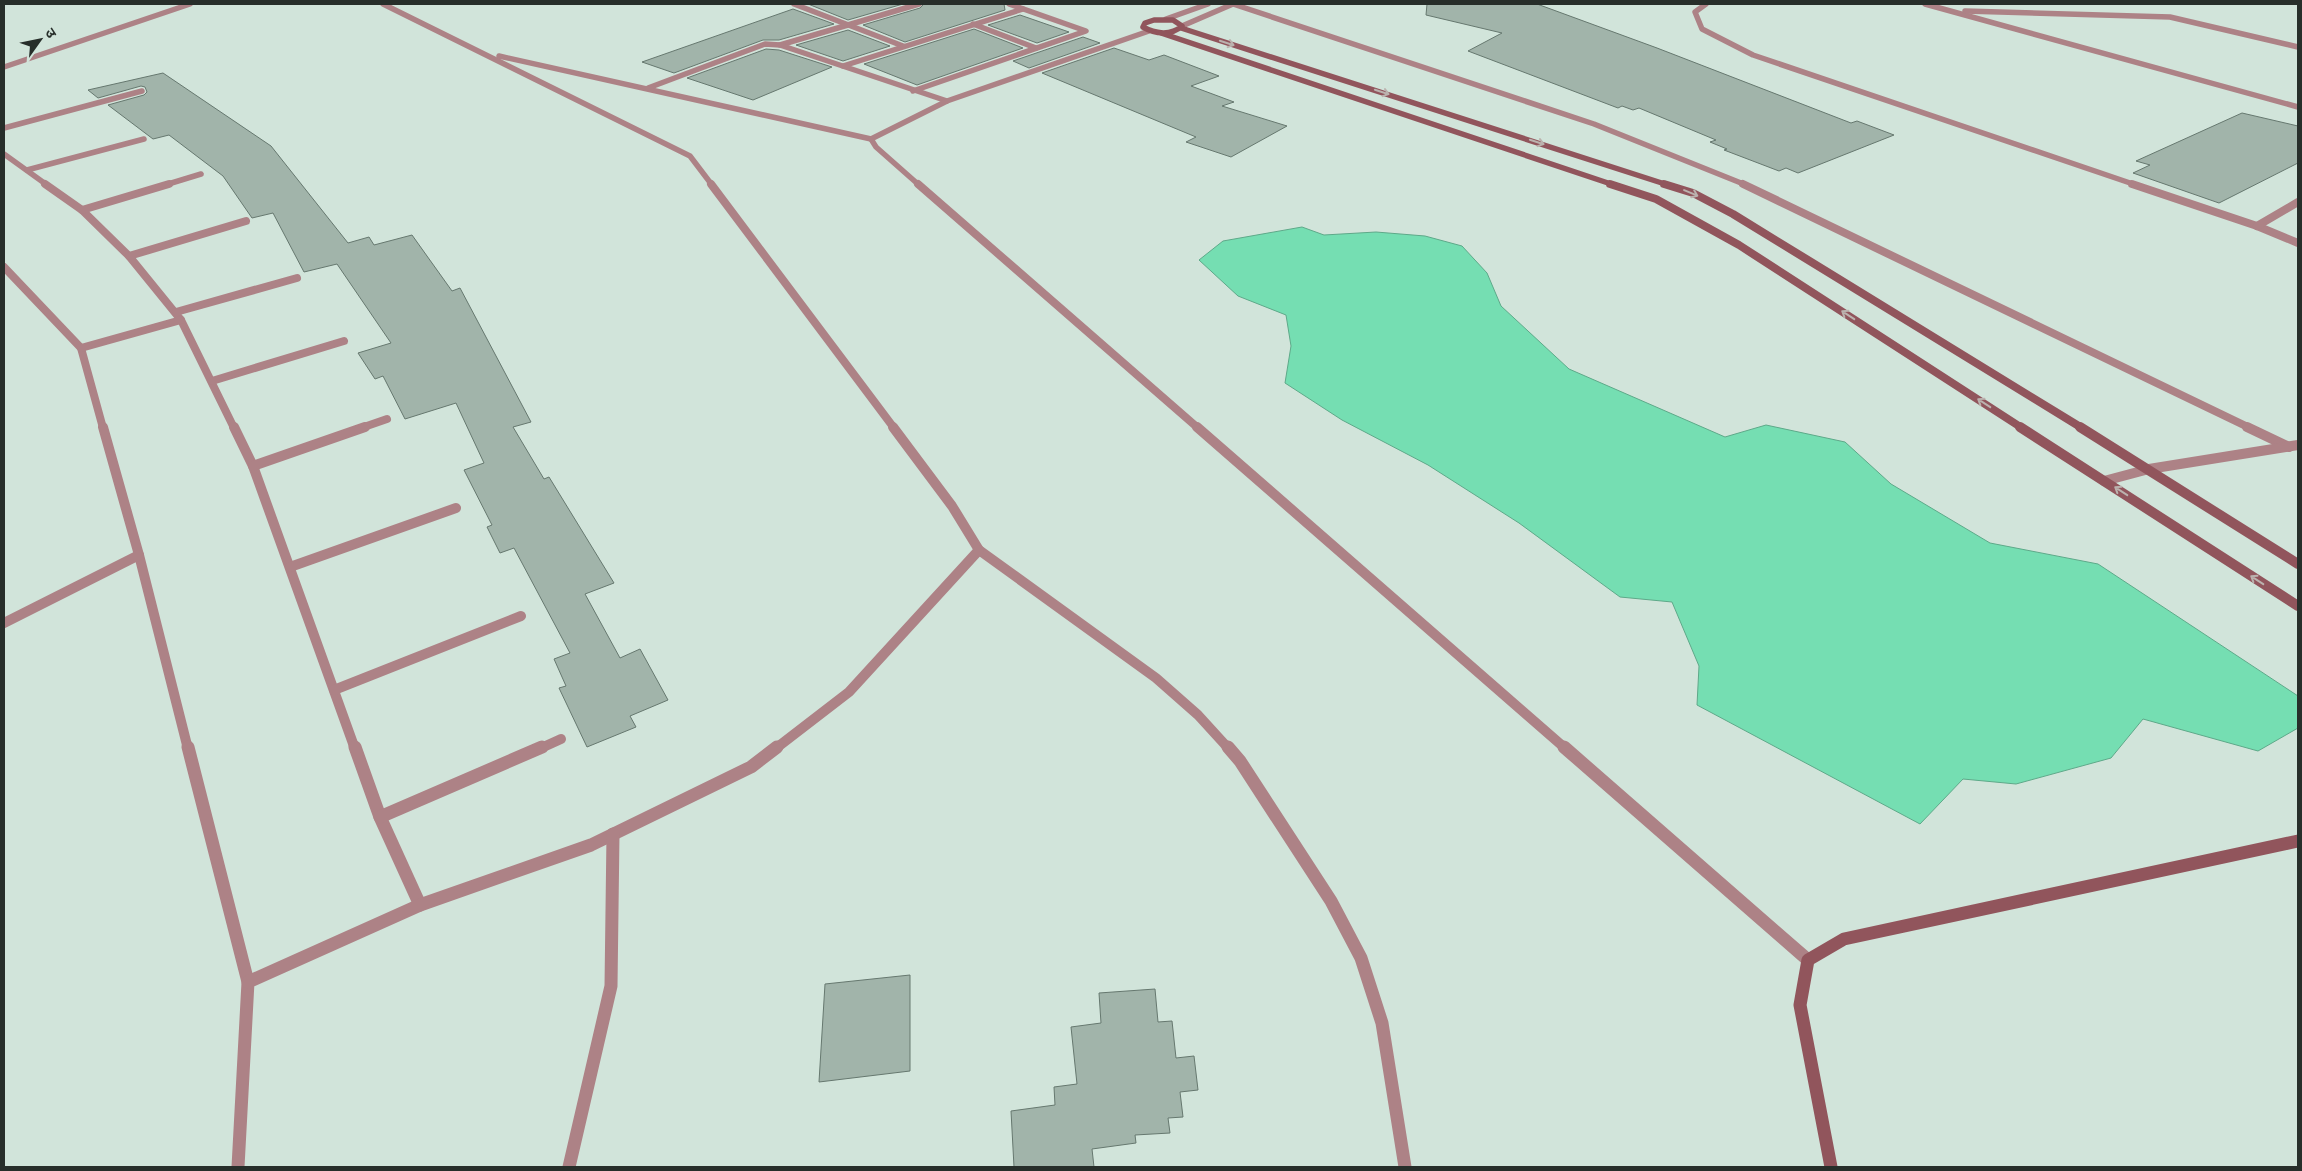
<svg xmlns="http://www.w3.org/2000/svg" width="2302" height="1171" font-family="Ubuntu,'Noto Sans Devanagari',sans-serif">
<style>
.water{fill:#75deb2;stroke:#5ea989}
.building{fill:#a1b4aa;stroke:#66786f}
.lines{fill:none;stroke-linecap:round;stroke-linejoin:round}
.minor-far3{stroke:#ad8286;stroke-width:5.5}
.minor-far2{stroke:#ad8286;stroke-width:8}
.minor-far1{stroke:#ad8286;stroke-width:10}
.minor{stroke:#ad8286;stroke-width:13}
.tertiary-far3{stroke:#ad8286;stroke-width:5.5}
.tertiary-far2{stroke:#ad8286;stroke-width:8}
.tertiary-far1{stroke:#ad8286;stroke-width:10}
.tertiary{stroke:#ad8286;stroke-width:13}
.secondary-far3{stroke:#91555c;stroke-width:5.5}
.secondary-far2{stroke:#91555c;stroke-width:8}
.secondary-far1{stroke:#91555c;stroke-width:10}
.secondary{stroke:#91555c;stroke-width:13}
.oneway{stroke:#bbb2ae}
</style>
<rect width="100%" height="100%" fill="#d1e4da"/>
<polygon class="water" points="1302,227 1324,235 1376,232 1425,236 1462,246 1487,273 1501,306 1569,369 1725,437 1766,425 1845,442 1891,484 1990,543 2098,564 2298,696 2298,728 2258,751 2143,719 2111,758 2016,784 1963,779 1920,824 1697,705 1699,666 1672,602 1620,597 1519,523 1428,465 1342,420 1285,383 1291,346 1286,315 1238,296 1199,260 1223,241"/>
<g class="building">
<polygon points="808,4 903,4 848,20"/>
<polygon points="924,4 1004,4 1005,10 905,42 863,25 920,8"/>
<polygon points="1427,4 1537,4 1657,48 1851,123 1857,121 1894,135 1798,173 1786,168 1779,171 1724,150 1727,149 1710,142 1716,140 1639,108 1633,110 1622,106 1618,108 1468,51 1502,33 1426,15"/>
<polygon points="793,9 834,24 779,40 763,40 674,73 642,62"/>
<polygon points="1020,15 1069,32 1037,43 988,25"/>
<polygon points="974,29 1023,48 917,85 864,64"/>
<polygon points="848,30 890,46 843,61 796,45"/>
<polygon points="1083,37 1100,43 1029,68 1013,61"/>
<polygon points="1114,48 1149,60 1164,55 1219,76 1191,86 1234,102 1222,106 1287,126 1231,157 1186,142 1196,137 1042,73"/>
<polygon points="766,49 779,50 832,67 753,100 687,78"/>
<polygon points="163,73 271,146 348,243 369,237 374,245 412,235 452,291 460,288 531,422 513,427 544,479 549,477 614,583 585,594 620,658 640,649 668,700 630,716 636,727 587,747 559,688 566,686 554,659 570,653 514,548 500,553 487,527 492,525 464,470 484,463 456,403 405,419 383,376 375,379 358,353 391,343 337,264 304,272 273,213 252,218 223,176 169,135 153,139 108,105 144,95 147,92 145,87 141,86 98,98 88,90"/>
<polygon points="2242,113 2298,126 2298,163 2219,203 2133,173 2150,165 2136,161"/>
<polygon points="910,975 910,1071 819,1082 825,984"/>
<polygon points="1155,989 1158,1022 1172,1021 1176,1058 1194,1056 1198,1090 1180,1092 1183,1117 1168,1118 1170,1133 1135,1135 1136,1143 1092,1149 1094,1167 1014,1167 1011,1111 1055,1105 1054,1087 1077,1084 1071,1027 1101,1023 1099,993"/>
</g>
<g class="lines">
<g class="minor-far3">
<polyline points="383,4 690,156 712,185"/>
<polyline points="794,4 903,46"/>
<polyline points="1233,4 1594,124 1746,185"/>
<polyline points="1706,4 1695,12 1702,29 1753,55 2136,185"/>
<polyline points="1925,4 2298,107"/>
<polyline points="1965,11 2170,17 2298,47"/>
<polyline points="973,24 1036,48"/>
<polyline points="780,45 919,4"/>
<polyline points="499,56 871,139"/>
<polyline points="843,66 1023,9"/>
<polyline points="4,67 190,4"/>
<polyline points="648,88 765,44 780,45 947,101"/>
<polyline points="913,91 1086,31 1009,4"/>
<polyline points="4,128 142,91"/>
<polyline points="4,154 47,185"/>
<polyline points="27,170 144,139"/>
<polyline points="165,185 201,174"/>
</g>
<g class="minor-far2">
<polyline points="45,184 82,210 129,256 181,320 234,428"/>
<polyline points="711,184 894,428"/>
<polyline points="1743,184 2250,428"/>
<polyline points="2132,184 2257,226 2298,243"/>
<polyline points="82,210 169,184"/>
<polyline points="2257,226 2298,202"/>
<polyline points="129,256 246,221"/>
<polyline points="4,267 81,348 103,428"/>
<polyline points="176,312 297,278"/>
<polyline points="81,348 181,320"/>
<polyline points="212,381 344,341"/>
<polyline points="361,428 387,419"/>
</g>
<g class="minor-far1">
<polyline points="103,427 139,555 188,749"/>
<polyline points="234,427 253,466 355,749"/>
<polyline points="893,427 952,506 979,550 1156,678 1198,715 1229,749"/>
<polyline points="2247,427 2289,447"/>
<polyline points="253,466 365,427"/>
<polyline points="2104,481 2149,469 2298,445"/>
<polyline points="290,567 456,508"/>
<polyline points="4,623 139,555"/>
<polyline points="334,690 521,616"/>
<polyline points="539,749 561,739"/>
<polyline points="775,749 849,692 979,550"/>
</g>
<g class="minor">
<polyline points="188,747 248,982 238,1167"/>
<polyline points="355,747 380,817 420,905"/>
<polyline points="1228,747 1240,761 1331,901 1361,958 1382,1023 1405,1167"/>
<polyline points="380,817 542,747"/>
<polyline points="248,982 420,905 591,845 751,767 777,747"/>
<polyline points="569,1167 611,986 613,834"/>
</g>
<g class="tertiary-far3">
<polyline points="1166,19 1208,4"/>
<polyline points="1182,26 1233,4"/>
<polyline points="919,185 876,147 871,139 947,101 1149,31"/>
</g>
<polyline class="tertiary-far2" points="918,184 1198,428"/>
<polyline class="tertiary-far1" points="1197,427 1566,749"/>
<polyline class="tertiary" points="1564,747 1808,960"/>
<g class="secondary-far3">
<path d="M1154,20h19l9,6c-11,10 -27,8 -39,1l2,-4z"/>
<polyline points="1181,28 1668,185"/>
<polyline points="1161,33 1614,185"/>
</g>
<g class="secondary-far2">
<polyline points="1610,184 1656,199 1739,245 2022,428"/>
<polyline points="1664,184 1693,193 1733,214 2082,428"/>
</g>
<g class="secondary-far1">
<polyline points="2020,427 2298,606"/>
<polyline points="2080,427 2298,564"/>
</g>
<polyline class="secondary" points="1831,1167 1800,1005 1808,960 1844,939 2298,841"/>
</g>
<defs><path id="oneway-shaft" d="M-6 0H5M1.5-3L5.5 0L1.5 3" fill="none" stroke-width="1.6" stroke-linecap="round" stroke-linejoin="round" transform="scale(1.25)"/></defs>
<g class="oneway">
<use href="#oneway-shaft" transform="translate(1227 43) rotate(18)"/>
<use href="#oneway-shaft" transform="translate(1382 92) rotate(18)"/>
<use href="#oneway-shaft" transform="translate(1537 142) rotate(18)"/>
<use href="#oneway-shaft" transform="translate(1691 193) rotate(23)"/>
<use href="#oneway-shaft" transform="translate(1848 315) rotate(-147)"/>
<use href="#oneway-shaft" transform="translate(1984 403) rotate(-147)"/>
<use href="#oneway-shaft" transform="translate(2121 491) rotate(-147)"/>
<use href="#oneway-shaft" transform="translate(2257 580) rotate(-147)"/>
</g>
<rect width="2302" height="1171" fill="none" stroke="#272e2a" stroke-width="10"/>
<g transform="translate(40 40) rotate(57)" stroke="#d1e4da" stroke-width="4" paint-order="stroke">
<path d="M0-4L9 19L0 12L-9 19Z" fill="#272e2a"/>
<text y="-8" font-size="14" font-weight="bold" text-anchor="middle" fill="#272e2a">उ</text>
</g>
</svg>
